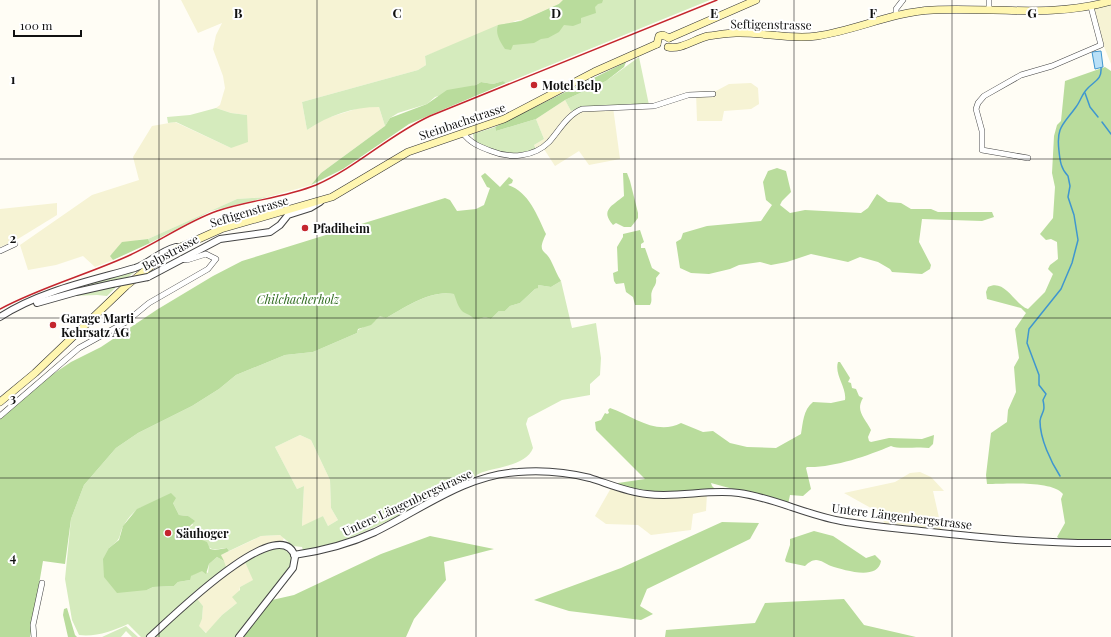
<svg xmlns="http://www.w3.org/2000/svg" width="1111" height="637" font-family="'Playfair Display',serif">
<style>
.farmland{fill:#f6f3d4}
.green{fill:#d5ebbd;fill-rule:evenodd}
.forest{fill:#b9dc9c}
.water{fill:#b9e0f7;stroke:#3f96cf}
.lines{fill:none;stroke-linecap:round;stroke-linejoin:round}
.stream{stroke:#3f96cf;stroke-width:1.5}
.minor-casing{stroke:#444;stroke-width:6}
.tertiary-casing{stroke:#444;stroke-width:8}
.secondary-casing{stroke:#333;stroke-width:8}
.minor{stroke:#fff;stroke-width:5}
.tertiary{stroke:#fff;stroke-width:6}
.secondary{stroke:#fff6b0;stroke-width:7}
.rail{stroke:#c4262e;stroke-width:1.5}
.tertiary-bridge-casing{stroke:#444;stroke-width:8;stroke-linecap:butt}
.tertiary-bridge{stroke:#fff;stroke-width:6}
.grid{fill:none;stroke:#111;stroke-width:1;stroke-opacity:0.55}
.poi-dot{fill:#c4262e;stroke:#fff;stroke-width:1.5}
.labels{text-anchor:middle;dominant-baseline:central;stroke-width:4;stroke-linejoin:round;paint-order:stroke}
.street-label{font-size:12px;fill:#111;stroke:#fff}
.poi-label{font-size:12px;font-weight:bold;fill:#111;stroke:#fff;text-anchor:start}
.park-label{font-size:12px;font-style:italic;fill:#2f6b1f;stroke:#fff}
.grid-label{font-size:13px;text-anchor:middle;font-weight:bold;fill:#111;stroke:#fff;stroke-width:4;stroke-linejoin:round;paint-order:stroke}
</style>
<rect width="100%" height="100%" fill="#fffdf5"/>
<g class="farmland">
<polygon points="181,0 563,0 559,4 521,21 518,20 425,56 426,65 418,70 302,102 307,130 324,119 362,107 379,107 385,126 321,173 311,185 268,197 237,199 148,239 138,240 110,255 113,260 95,267 83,256 56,265 28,270 20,245 92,195 139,180 133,157 152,126 175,122 231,148 247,115 231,113 216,108 220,105 225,88 223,76 213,49 216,35 222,23 198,33"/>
<polygon points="1111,5 1111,64 1103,44 1093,9"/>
<polygon points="751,83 758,88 759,104 751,109 724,111 722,121 697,121 696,92 716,91 729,84"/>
<polygon points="565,100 571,111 582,107 613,107 620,159 589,165 579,151 555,166 544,149 538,151 534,145 544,139 536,119"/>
<polygon points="57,203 57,215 13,242 0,247 0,209"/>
<polygon points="300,435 311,440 330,480 331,508 338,520 328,526 323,516 302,527 304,486 297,489 275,447"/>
<polygon points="920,472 931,477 944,491 933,491 942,531 885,524 878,512 844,493 895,482 910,473"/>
<polygon points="611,488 637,495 707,494 706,511 693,514 691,530 651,535 638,525 606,524 595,516"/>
<polygon points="280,535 284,537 283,541 268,545 243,558 254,580 240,587 237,603 222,615 207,633 198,626 202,619 203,606 196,598 227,572 221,555 261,536"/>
</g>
<g class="green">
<path d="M563,0h147l-204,83 -3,-2 -10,3 -12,-2 -5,3 -41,12 -8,7 -29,9 -8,5 -5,8 -6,-19c-26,0 -50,8 -72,23l-5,-28 116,-32 8,-5 -1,-9 73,-31 23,-4 38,-17z"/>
<polygon points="639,57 649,105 582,107 571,111 565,100 606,81"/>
<polygon points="216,108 231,113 247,115 248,142 231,148 176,122 168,123 167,117 190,115"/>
<path d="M536,119l8,20 -10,6 2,4c-22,7 -43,5 -62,-9l-1,-6 22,-7 1,4z"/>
<polygon points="268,197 211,211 150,243 148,239 237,199"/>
<polygon points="138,269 126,279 70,289"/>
<path d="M561,281l11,47 24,-5 5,35 -1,17 -10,9v11l-28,5 -34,18 -2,6 7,24c-6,17 -35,19 -50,24 -6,2 -8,5 -13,8 -5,3 -12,3 -17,6 -48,26 -93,53 -147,65l-3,-1 -1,-3 -9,-1 -13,-11 -19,1 -32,15 -2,-3c-9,0 -14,5 -20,-3l-25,-5 -3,-7 14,-8 -5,-9 -9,-1 -6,-12c-23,0 -37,1 -49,22 -7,12 0,12 -15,23l38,42 6,-3 21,-1 4,-4 12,-2v-4l12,-6 6,3 1,-9 8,-7 7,4 2,6 -32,28 9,11 -1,13 -3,7 7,7 16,-18 15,-12 -5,-6 8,-7v-3l13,-7 -8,-18 24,-12 13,-3 9,8v11l-55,71h-95l-13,-13c-15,7 -32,13 -49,11l-7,-15 -7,-41 6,-60 13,-34 32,-37 22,-15 54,-27 27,-17 17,-14 49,-20 28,-3 44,-19 1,-3 18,-10 4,-5 6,3c19,-11 46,-29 69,-24 7,19 7,16 24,25l6,-2 6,2 8,-8h6l5,-5 10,-3 15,-14 2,-1 1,-3 13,2zM300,435l11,5 19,40 1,28 7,12 -10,6 -5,-10 -21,10 2,-40 -7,3 -22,-42z"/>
<polygon points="117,286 107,296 97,295 70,296"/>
<polygon points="126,626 138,637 132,637 126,631 121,637 102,637"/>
</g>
<g class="forest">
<path d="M563,0h40l-1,3 -4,1 -3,3 1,6 -15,5v5l-8,3 -9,-1 -5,7 -11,6 -7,1 -7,4 -21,2 -2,5 -6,-1c-5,-8 -10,-15 -7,-24l23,-4 38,-17z"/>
<polygon points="626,62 624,67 606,81 565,100 536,119 496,131 495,127"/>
<path d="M1105,67l6,4v470l-48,1 -6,-5 8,-14 -4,-24 2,-5c-11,-14 -58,-10 -76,-10l-1,-9 5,-42 16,-11 1,-12 8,-18 -2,-25 5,-9 -4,-29 11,-16 -5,-5 -34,-9 -1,-7 2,-5c17,-9 27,18 40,22l17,-17 8,-18 -5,-5 2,-4 8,-6 -1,-17 -6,-3 -5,1 -6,-6 13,-16 2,-31 -3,-14 2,-37 3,-11 4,-4 4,-40z"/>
<polygon points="503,81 506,83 409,124 343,169 311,185 321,173 385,126 390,118 427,104 447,90 476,85 481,82 493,84"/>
<polygon points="777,168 786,171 791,192 782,201 780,205 790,213 805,210 861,213 868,208 877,194 888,202 901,203 911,209 931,209 938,212 992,212 994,217 982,221 922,219 919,242 931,265 930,269 922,274 892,272 890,269 878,262 860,257 848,262 811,254 787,262 771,265 760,262 739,265 730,269 709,274 691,273 680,268 676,242 681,239 683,233 707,226 761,221 772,205 766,200 763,182 768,171"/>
<path d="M485,173l15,14 9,-10 4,3 -1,3 -4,2c21,7 29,30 38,49 -10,21 0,14 6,29 3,6 5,12 9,18l-10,6 -13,-2v3l-3,1 -15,14 -10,3 -5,5h-6l-8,8 -6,-2 -6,2h-5c-4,-5 -9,-5 -12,-8 -4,-4 -6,-12 -8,-17 -22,-5 -49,13 -68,24l-6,-2 -9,9 -13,4 -1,4 -44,19 -28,3 -49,20 -17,14 -27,17 -54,27 -22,15 -32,37 -13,34 -6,45 -22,-3 -13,76h-30v-220l53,-43 18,-12 30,-15 57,-38 55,-33 29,-15 203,-63 5,2 7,11 19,-2 8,-4 6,-17 -3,-1 -6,-11z"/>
<path d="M623,173h4l3,8 8,32v5l-7,9h-7l-8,-4 -3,2c-13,-15 -1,-19 11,-29z"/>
<path d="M640,230l4,12 -3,2v4h4l7,20 8,5 -4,5c1,6 -2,8 -4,13 -2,5 1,9 -2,14h-15l-2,-8 -7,-5 -2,-9 -8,1 -2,-3 -1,-8 5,-2 -1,-24 6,-10v-3z"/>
<polygon points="148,239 150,243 113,260 110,256 122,242"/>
<path d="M838,362h2l10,16 -2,4 3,1 1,5 4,1 3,7 4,2c-8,13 2,20 8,32l-3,7 1,4 2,1 18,-4 33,1 12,-4 -1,9 -4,4c-11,-2 -29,2 -38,-2 -24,10 -58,22 -84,21l-1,1 5,21 -8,7 -13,-1 -2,9 -77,-21 1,3 4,4c-36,3 -62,4 -98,-5v-2l27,-4 -49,-49 -1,-8 6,-2 4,-7 2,1 2,-1 -1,-3 2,-2c23,8 46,28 71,15l22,9 10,-1 17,12 17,4 29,1 25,-14c2,-11 2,-24 12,-32l18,1 14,-3c2,-13 -11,-25 -7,-38z"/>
<polygon points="171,493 176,498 173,503 179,515 188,516 195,521 187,529 184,529 179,533 182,539 192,536 207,542 210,549 215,550 227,548 229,551 221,555 224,561 217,557 209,564 206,574 202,571 191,576 190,580 178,582 174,586 153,587 147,590 117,593 104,577 103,559 109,548 119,540 123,526 137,509"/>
<polygon points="722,522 759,523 750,539 647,589 640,606 653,614 641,620 569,611 534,600 621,568"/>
<path d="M814,531l19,5 33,22 9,-3 6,6c-3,20 -37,9 -50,5 -5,-2 -10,-6 -15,-6 -4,0 -8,3 -11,6l-19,-4 -1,-2 5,-15v-6z"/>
<polygon points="430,536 494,549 444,562 446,580 414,619 406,637 242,637 272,600 294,595 381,554"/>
<polygon points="844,599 864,625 916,637 665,637 666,630 755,623 765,603"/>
<polygon points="67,608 75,635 77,637 68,637 63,615 64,609"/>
</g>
<polygon class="water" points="1101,51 1103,67 1095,69 1092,52"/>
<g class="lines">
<g class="stream">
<polyline points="1085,93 1090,107 1098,117"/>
<polyline points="1102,122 1111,134"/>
<path d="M1060,476c-9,-14 -20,-37 -20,-55 1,-9 6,-8 3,-21l3,-6 -7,-9v-10l-12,-32 2,-14 32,-40 11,-26 6,-23 -4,-25 -6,-18 2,-11 -2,-10c-7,-7 -8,-15 -9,-25 -3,-24 4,-26 17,-44 4,-5 6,-13 11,-18 7,-8 15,-9 14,-21"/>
</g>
<g class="minor-casing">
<g id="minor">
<polyline points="989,10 989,0"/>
<polyline points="896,15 896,9 903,0"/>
<path d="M463,133c7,10 17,14 28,18 19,8 43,6 58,-9 10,-11 18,-27 33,-33l72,-3 34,-11 25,-1"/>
<polyline points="1028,158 982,150 982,131 976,109 978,103 984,96 1021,75 1052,66 1101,45 1091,7"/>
<polyline points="0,251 15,244"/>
<polyline points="0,416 79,348 126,322 149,303 208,269 216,259 206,254 187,260 181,259"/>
<polyline points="34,637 33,625 42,583"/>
</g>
</g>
<g class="tertiary-casing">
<g id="tertiary">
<polyline points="148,277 220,239 270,232 280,225 288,215 310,208 320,202"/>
<polyline points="37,303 76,292 112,284"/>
<path d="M0,317c40,-26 90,-36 135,-49 15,-5 23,-16 41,-21"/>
<path d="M294,555c28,-4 55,-11 81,-23 47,-23 90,-57 143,-60 24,-2 48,0 72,6 19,6 37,14 57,16 31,4 61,-5 92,-1 36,5 67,22 102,28 27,5 54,7 80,10 65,7 125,13 190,12"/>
<path d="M150,637c16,-14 131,-129 145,-80l-2,11 -54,69"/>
</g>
</g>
<g class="secondary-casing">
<g id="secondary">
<polyline points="669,38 756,0"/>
<polyline points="657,44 659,36 663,35 669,38"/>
<path d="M668,47c13,3 27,-8 40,-11 9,-1 19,-3 28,-3 27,-1 54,7 81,3 40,-6 75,-24 116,-26 60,-3 119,8 178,-9"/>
<polyline points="0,402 35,373 126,286 147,269 174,250 221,229 332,197 408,152 504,119 594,72 657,44"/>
</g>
</g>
<use href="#minor" class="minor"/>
<use href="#tertiary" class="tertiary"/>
<use href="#secondary" class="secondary"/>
<path class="rail" d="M0,309c41,-22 86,-34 128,-53 31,-14 58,-34 89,-45 33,-11 67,-13 99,-26 41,-18 73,-50 114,-69l287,-116"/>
<g class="tertiary-bridge-casing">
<polyline id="tertiary-bridge" points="112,284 148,277"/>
</g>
<use href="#tertiary-bridge" class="tertiary-bridge"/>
</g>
<path class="grid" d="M159,0v637M317,0v637M476,0v637M635,0v637M794,0v637M952,0v637M0,159h1111M0,318h1111M0,478h1111"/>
<g class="poi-dot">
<circle cx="534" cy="85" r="4"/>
<circle cx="305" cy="228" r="4"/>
<circle cx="53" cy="325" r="4"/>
<circle cx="168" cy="533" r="4"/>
</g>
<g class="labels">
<g class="street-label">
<text transform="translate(771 24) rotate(1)">Seftigenstrasse</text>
<text transform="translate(462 121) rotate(-19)">Steinbachstrasse</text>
<text transform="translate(249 211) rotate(-17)">Seftigenstrasse</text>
<text transform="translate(170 252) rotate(-28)">Belpstrasse</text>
<text transform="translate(407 502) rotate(-25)">Untere Längenbergstrasse</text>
<text transform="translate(902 516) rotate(7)">Untere Längenbergstrasse</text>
</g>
<g class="poi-label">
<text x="542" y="85">Motel Belp</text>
<text x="313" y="228">Pfadiheim</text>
<text x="61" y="318">Garage Marti<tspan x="61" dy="14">Kehrsatz AG</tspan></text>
<text x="176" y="533">Säuhoger</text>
</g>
<g class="park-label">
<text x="298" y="299">Chilchacherholz</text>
</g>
</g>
<g class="grid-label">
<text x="238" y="18">B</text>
<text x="397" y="18">C</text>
<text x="556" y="18">D</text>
<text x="714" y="18">E</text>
<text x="873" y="18">F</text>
<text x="1032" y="18">G</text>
<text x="13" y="84">1</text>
<text x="13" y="243">2</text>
<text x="13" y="403">3</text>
<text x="13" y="562">4</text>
</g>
<path d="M14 30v6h67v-6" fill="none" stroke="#111111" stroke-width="2"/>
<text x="20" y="30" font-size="12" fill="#111111" stroke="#ffffff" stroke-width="3" paint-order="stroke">100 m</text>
</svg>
